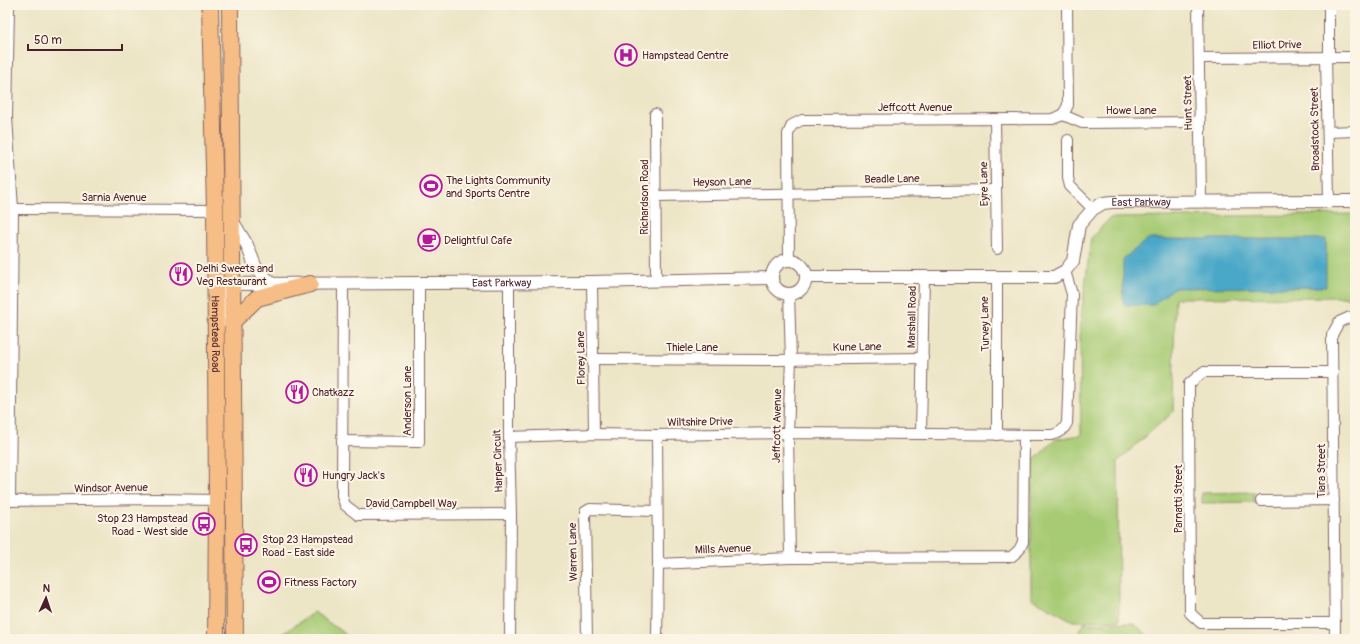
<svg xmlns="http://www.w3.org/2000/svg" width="1360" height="644" font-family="Pangolin,sans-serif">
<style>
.green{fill:#a7cb74;stroke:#787550}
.water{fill:#49a7c8;stroke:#4a637a}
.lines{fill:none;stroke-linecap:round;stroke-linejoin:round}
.minor-casing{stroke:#836461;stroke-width:12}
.tertiary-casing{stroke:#836461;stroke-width:14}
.trunk-casing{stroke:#836461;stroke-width:18}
.minor{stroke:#fff;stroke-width:10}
.tertiary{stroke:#fff;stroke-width:12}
.trunk{stroke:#f6be86;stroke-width:16}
.labels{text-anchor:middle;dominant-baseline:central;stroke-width:4;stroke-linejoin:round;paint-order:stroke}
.street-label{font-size:11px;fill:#4a1f2b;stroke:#fcf5e5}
.poi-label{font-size:11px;fill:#4a1f2b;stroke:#fcf5e5;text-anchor:start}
</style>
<rect width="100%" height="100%" fill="#fcf5e5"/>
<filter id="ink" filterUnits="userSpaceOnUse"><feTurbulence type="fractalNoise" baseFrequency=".025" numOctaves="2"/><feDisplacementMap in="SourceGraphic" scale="8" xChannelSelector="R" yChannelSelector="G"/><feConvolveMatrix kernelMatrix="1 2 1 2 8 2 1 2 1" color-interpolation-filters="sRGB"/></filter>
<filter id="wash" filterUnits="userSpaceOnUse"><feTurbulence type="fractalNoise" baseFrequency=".012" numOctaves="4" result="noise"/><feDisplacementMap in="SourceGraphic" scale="16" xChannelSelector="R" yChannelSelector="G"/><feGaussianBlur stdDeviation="0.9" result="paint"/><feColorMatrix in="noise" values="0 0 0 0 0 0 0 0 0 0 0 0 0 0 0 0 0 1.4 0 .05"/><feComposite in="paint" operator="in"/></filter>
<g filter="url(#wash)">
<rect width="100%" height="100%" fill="#ece5c6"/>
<g class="green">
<polygon points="5,118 12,305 5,305"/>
<polygon points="1355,214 1355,297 1175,298 1173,412 1118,461 1119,621 1073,621 1031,598 1031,463 1056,439 1081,435 1080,326 1091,238 1110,218"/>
<polygon points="1254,492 1254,502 1202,503 1202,493"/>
<polygon points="314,612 346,635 345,639 285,639 284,633"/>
<polygon points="1133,623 1152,639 1075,639 1083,624"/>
</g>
<g class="water">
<polygon points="1148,239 1326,239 1326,287 1174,288 1153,305 1123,305 1123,259"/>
<polygon points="1130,634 1138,639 1093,639 1095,635"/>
</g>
</g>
<g filter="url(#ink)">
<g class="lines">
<g class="minor-casing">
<g id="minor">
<polyline points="9,5 7,118 13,209 10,501"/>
<polyline points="1198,5 1201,201"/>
<polyline points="1329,5 1329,57"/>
<polyline points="1326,57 1329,201"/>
<polyline points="1199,58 1355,57"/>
<polyline points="655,114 656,281"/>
<polyline points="1063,115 1082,123 1200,122"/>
<polyline points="995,119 997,249"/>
<polyline points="1328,132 1355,131"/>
<polyline points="1068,140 1068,178 1070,186 1093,209"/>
<polyline points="656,196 996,190"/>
<polyline points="13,209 215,210"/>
<polyline points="789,260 788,134 792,125 802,120 1052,119 1063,115 1068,105 1067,5"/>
<polyline points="997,277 997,435"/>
<polyline points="592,282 594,434"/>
<polyline points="509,283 509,437 511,514 510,639"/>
<polyline points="343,284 342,496 345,505 358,515 511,514"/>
<polyline points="789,294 791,360 788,433 790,558"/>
<polyline points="593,359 776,360 923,358"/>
<polyline points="1333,372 1203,372 1189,384 1190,613 1201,623 1335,623"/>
<polyline points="921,434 924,277"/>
<path d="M509,437l85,-3 63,1 131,-2 264,2c8,-2 12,-5 15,-12l5,-129 -7,-23"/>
<polyline points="342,441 419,442 419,283"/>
<polyline points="5,501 155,499 217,500"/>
<polyline points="1261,501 1334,500"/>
<polyline points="658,564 790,558 1011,557 1019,550 1023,542 1024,435"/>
<polyline points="587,639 585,512 590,509 656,511"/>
<polyline points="657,639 658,564 657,435"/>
<polyline points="1335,639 1332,335 1339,322 1350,317 1355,317"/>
</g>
</g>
<g class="tertiary-casing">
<g id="tertiary">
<polyline points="232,220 247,245 256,268 272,284"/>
<circle cx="789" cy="277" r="17"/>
<path id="s1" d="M806,277h248l11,-6 8,-10 6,-36 14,-16 10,-6 9,-1 243,-1"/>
<path id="s2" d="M216,327l9,-13v-25l7,-5 360,-2 180,-4"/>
</g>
</g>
<g class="trunk-casing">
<g id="trunk">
<path id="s3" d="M210,5l5,205 2,290 -1,139"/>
<polyline points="230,5 235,639"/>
<polyline points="232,322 257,298 310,284"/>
</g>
</g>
<use href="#minor" class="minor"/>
<use href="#tertiary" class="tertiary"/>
<use href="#trunk" class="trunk"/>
</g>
</g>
<defs>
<g id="hospital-ring" transform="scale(1.15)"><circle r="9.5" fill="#fcf5e5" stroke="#b5179e" stroke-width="1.5"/><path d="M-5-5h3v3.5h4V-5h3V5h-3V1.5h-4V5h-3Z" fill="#b5179e"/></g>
<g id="stadium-ring" transform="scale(1.15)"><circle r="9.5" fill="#fcf5e5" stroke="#b5179e" stroke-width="1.5"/><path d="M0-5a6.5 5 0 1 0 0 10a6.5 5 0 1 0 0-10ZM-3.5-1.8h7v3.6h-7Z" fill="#b5179e"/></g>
<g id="cafe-ring" transform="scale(1.15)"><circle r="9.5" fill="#fcf5e5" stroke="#b5179e" stroke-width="1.5"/><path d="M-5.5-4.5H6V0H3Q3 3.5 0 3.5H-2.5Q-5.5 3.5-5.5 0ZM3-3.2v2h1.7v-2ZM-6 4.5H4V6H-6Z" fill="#b5179e"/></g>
<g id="restaurant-ring" transform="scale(1.15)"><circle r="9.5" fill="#fcf5e5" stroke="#b5179e" stroke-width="1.5"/><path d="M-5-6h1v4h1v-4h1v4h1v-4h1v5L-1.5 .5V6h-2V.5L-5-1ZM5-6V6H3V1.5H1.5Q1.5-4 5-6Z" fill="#b5179e"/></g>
<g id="bus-ring" transform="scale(1.15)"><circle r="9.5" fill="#fcf5e5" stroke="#b5179e" stroke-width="1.5"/><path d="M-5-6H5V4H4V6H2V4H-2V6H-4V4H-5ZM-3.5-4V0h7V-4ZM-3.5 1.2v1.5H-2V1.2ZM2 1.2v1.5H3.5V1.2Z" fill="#b5179e"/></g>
</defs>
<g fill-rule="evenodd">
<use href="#hospital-ring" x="626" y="55"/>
<use href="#stadium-ring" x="431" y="186"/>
<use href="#cafe-ring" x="429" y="240"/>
<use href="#restaurant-ring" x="181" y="274"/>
<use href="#restaurant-ring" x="297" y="392"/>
<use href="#restaurant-ring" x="306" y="475"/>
<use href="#bus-ring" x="204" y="524"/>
<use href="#bus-ring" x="246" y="545"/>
<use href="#stadium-ring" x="269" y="582"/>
</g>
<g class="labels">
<g class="street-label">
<text transform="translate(1277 45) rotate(-1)">Elliot Drive</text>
<text transform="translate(1188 103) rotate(-91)">Hunt Street</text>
<text x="915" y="107">Jeffcott Avenue</text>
<text x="1131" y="110">Howe Lane</text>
<text transform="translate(1315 129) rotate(-91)">Broadstock Street</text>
<text transform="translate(892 179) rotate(-1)">Beadle Lane</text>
<text transform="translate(722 182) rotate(-1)">Heyson Lane</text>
<text transform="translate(984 184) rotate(-91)">Eyre Lane</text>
<text x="114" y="197">Sarnia Avenue</text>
<text transform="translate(644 197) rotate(-90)">Richardson Road</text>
<text stroke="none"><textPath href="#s1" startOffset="381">East Parkway</textPath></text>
<text stroke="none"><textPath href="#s2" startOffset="319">East Parkway</textPath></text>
<text transform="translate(912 317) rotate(-89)">Marshall Road</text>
<text transform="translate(985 324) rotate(-91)">Turvey Lane</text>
<text stroke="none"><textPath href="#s3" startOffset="329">Hampstead Road</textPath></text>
<text x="692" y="347">Thiele Lane</text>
<text transform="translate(857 347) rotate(-1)">Kune Lane</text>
<text transform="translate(581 358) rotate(-91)">Florey Lane</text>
<text transform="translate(407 401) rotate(-90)">Anderson Lane</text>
<text transform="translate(700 422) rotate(-1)">Wiltshire Drive</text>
<text transform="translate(777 426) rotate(-89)">Jeffcott Avenue</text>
<text transform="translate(498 461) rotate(-92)">Harper Circuit</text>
<text transform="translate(1321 471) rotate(-90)">Tiara Street</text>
<text transform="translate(111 488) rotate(-1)">Windsor Avenue</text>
<text transform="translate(1178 499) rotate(-90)">Parnatti Street</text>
<text x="411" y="503">David Campbell Way</text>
<text transform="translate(723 549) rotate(-2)">Mills Avenue</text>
<text transform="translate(573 552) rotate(-91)">Warren Lane</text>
</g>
<g class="poi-label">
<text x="642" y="55">Hampstead Centre</text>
<text x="446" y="180">The Lights Community<tspan x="446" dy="13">and Sports Centre</tspan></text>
<text x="444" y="240">Delightful Cafe</text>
<text x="196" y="268">Delhi Sweets and<tspan x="196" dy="13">Veg Restaurant</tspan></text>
<text x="312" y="392">Chatkazz</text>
<text x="322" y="475">Hungry Jack's</text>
<text x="188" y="518" text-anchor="end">Stop 23 Hampstead<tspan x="188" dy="13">Road - West side</tspan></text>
<text x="262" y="539">Stop 23 Hampstead<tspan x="262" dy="13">Road - East side</tspan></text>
<text x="284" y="582">Fitness Factory</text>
</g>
</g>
<rect width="1360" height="644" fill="none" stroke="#fcf5e5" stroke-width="20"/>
<g transform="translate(46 598) rotate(3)" stroke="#fcf5e5" stroke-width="3" paint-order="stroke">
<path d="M0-3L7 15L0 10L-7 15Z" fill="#4a1f2b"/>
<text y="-6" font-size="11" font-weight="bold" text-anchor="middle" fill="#4a1f2b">N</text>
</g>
<path d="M28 44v6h94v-6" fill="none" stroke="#4a1f2b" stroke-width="2"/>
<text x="34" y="44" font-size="12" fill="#4a1f2b" stroke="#fcf5e5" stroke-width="3" paint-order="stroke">50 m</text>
</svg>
